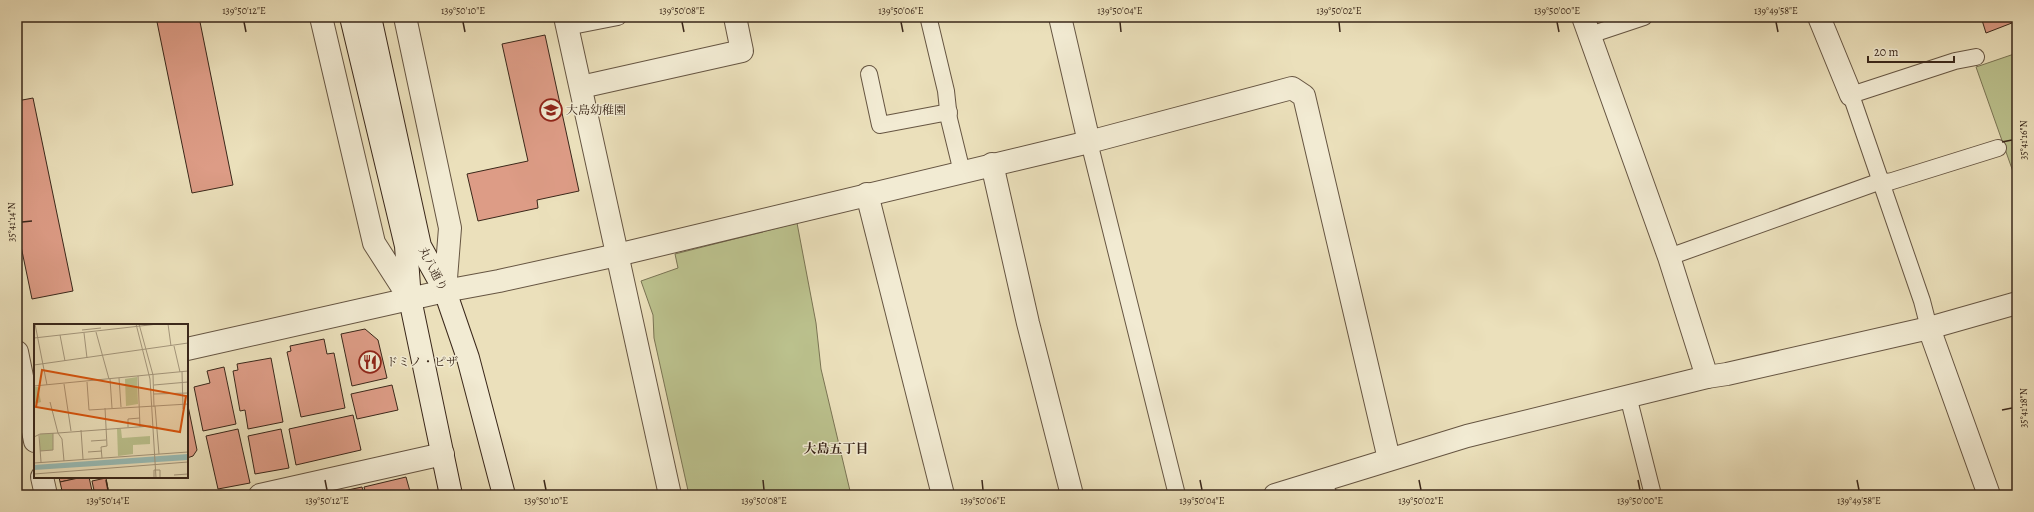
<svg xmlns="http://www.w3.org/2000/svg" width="2034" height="512" font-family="Alegreya,'Noto Serif JP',serif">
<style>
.green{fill:#bbc18d;stroke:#7a7454}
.building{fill:#dd9c86;stroke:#3a271a}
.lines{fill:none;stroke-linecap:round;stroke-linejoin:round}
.service-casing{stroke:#665542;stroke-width:18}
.minor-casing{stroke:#665542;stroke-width:24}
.secondary-casing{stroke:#3a271a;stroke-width:24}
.service{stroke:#f2ebd3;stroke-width:16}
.minor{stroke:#f2ebd3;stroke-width:22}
.secondary{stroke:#f2ebd3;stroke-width:22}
.ticks{fill:none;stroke:#3a271a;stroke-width:1.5}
.labels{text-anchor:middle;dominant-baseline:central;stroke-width:3;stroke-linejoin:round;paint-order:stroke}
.poi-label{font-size:12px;fill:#3a271a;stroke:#f2ebd3;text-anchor:start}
.street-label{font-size:12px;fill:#3a271a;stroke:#f2ebd3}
.neighbourhood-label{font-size:13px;font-weight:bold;fill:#3a271a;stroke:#f2ebd3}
.inset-road{fill:none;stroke:#a4967b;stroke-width:1}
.view{fill:#d7540d;fill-opacity:0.15;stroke:#d7540d;stroke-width:2}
.inset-edge{fill:none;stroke:#3a271a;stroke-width:2}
.neatline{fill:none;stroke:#3a271a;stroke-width:1.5}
.ticks-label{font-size:10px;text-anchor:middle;fill:#3a271a}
</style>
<rect width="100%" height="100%" fill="#ebe0bb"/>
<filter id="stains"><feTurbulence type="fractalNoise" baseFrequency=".005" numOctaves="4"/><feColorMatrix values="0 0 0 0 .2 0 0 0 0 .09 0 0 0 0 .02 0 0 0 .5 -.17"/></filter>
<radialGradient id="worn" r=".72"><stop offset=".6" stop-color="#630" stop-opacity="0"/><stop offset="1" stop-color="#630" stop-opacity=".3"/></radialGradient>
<g class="green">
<polygon points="2017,53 2017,183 1976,67"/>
<polygon points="797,223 816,323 821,369 851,495 689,495 654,338 653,315 641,281 678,268 675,254"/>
</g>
<g class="building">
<polygon points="156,17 199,17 233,185 192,193"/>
<polygon points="1981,17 2017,17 2017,21 1986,33"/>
<polygon points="545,35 579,191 537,200 538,208 478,221 467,174 528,161 502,44"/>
<polygon points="33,98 73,291 32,299 17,227 17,101"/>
<polygon points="365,329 378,340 387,378 352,386 341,334"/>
<polygon points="324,339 327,354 334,353 345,408 301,417 287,352 291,351 290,346"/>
<polygon points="271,358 283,422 248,429 245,410 240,411 233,371 238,370 237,364"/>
<polygon points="224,367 236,424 203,431 194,387 210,383 207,371"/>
<polygon points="392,385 398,410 357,419 351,394"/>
<polygon points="187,401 197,450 193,456 187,458"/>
<polygon points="353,415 361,450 296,465 289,429"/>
<polygon points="238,429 250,483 218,489 206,436"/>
<polygon points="281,429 289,468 255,474 248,436"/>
<polygon points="59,477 83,477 60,482"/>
<polygon points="83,477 89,477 92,491 74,495 63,495 60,482"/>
<polygon points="406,477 411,495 366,495 364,487"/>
<polygon points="106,478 109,495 95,495 92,481"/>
<polygon points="362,487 364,495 324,495"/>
</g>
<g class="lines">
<g class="service-casing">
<g id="service">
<polyline points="929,20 946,91 949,119 962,172"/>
<polyline points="567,27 618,17"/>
<polyline points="1590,35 1644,17"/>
<polyline points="869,74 880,125 949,112"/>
<polyline points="1089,142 1177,495"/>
<polyline points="1669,257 1881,181 1889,182 1998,148"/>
<polyline points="1929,328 1922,301 1851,95 1955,61 1976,57"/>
<polyline points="1628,396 1653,495"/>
<polyline points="1322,481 1329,495"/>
</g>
</g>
<g class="minor-casing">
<g id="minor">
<polyline points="321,17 374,243 410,299"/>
<polyline points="405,17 450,228 445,291"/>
<polyline points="565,17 670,495"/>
<polyline points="1060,17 1089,142"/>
<polyline points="1583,17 1669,257 1707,377"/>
<polyline points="1819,17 1851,95"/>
<polyline points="581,87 742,51 735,17"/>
<polyline points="992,164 1028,323 1072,495"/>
<polyline points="867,194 943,495"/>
<polyline points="1929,328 1989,495"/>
<polyline points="187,349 445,291 499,281 617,255 1089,142 1292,88 1304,96 1389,459"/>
<polyline points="17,352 35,441"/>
<polyline points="42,477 46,495"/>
<polyline points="260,495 443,454"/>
<polyline points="1275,495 1467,436 1707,377 1727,374 1929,328 2017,303"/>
</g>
</g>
<g class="secondary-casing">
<g id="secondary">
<polyline points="351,17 406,246 410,299 451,495"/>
<polyline points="370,17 420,246 445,291 468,358 504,495"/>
</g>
</g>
<use href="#service" class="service"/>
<use href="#minor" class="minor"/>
<use href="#secondary" class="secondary"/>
</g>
<path class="ticks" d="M244,22l2,10M463,22l2,10M682,22l2,10M901,22l2,10M1120,22l1,10M1339,22l1,10M1557,22l2,10M1776,22l2,10M2002,142l10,-2M22,222l10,-1M2002,410l10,-2M106,480l2,10M325,480l2,10M544,480l2,10M763,480l1,10M982,480l1,10M1200,480l2,10M1419,480l2,10M1638,480l2,10M1857,480l2,10"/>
<defs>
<g id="school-ring" transform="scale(1.15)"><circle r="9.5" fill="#f2ebd3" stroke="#8f2418" stroke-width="1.5"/><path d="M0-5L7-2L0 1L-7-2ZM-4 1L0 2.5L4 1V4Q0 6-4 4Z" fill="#8f2418"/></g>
<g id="restaurant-ring" transform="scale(1.15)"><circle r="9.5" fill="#f2ebd3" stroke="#8f2418" stroke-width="1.5"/><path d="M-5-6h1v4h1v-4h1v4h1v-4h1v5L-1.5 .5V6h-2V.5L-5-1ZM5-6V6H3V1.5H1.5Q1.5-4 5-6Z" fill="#8f2418"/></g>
</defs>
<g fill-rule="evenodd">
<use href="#school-ring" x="551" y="110"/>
<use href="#restaurant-ring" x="370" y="362"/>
</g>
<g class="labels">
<g class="poi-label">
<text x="566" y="110">大島幼稚園</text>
<text x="386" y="362">ドミノ・ピザ</text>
</g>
<g class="street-label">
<text transform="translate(433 269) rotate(63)">丸八通り</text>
</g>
<g class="neighbourhood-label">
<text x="836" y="448">大島五丁目</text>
</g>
</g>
<g transform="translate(34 324)">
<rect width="154" height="154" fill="#ebe0bb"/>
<path d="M103,53l1,27 -12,2 -1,-27zM0,63h4l3,15 -7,2zM83,105h4l1,9 28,-2v8l-17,1v9l-15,2zM19,109v17l-13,1v-17z" fill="#bbc18d"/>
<path d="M154,130v6l-154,10v-5z" fill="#99bcb6"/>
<path class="inset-road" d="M1,0l12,61M102,0l14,55 6,99M105,0l14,51 1,32M134,0l3,22M48,6l19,-2M62,8l13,47M50,9l3,25M26,11l5,26M0,14l124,-14M140,22l6,26M0,41l154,-22M148,48l1,37M104,52l2,51M85,54l2,29M76,55l2,29M53,58l2,28 99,-6M30,60l7,47M120,61l34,-3M0,62l154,-15M120,70l34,-1M16,78l8,31 93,-7M121,82l4,48M94,103v-8l12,-1M47,106l2,29M5,111l2,27M0,113l6,-3 18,-1 4,6 2,22M57,117l15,-1M6,127l13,-1v-17M54,128l14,-1M68,134l-1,-11 6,-1 -2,-38M0,139l154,-11M0,150l154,-12M140,151l14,-1M120,154v-8h6v8"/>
<path class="view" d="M8,46l144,26 -6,36 -144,-25z"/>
<rect width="154" height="154" class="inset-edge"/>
</g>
<rect width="2034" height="512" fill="none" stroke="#ebe0bb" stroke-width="44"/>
<path d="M1868 56v6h86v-6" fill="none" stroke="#3a271a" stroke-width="2"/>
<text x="1874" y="56" font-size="12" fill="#3a271a" stroke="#f2ebd3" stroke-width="3" paint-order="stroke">20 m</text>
<rect x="22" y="22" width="1990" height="468" class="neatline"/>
<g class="ticks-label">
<text x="244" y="14">139°50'12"E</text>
<text x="463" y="14">139°50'10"E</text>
<text x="682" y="14">139°50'08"E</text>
<text x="901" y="14">139°50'06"E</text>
<text x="1120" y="14">139°50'04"E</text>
<text x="1339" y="14">139°50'02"E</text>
<text x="1557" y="14">139°50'00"E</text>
<text x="1776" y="14">139°49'58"E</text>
<text transform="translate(2023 140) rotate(-90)" y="4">35°41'16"N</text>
<text transform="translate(11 222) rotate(-90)" y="4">35°41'14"N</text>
<text transform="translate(2023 408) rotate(-90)" y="4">35°41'18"N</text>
<text x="108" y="504">139°50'14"E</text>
<text x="327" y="504">139°50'12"E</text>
<text x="546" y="504">139°50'10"E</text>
<text x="764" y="504">139°50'08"E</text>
<text x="983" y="504">139°50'06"E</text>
<text x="1202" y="504">139°50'04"E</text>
<text x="1421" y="504">139°50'02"E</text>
<text x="1640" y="504">139°50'00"E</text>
<text x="1859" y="504">139°49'58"E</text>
</g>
<rect width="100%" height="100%" filter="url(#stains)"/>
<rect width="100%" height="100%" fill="url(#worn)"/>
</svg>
